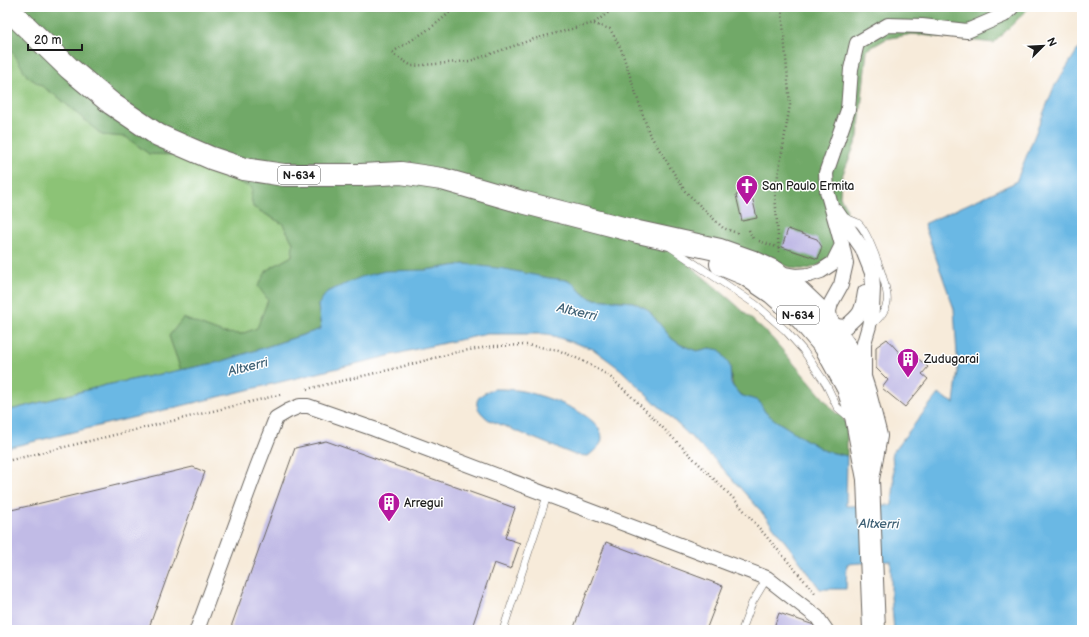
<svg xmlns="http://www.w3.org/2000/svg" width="1089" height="637" font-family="'Balsamiq Sans',sans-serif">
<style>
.green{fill:#8cc376;stroke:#547049}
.forest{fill:#71a967;stroke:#466242}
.water{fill:#6bb8e4;stroke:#446a80}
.building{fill:#c1bbe6}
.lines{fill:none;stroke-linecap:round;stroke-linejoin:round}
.lane-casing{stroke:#69645e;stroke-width:8}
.street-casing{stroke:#69645e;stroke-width:16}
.highway-casing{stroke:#69645e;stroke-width:24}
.path{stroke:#69645e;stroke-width:2.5;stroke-dasharray:1 3;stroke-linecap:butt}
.lane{stroke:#fff;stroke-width:7}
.street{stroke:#fff;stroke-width:14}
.highway{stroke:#fff;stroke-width:22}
.labels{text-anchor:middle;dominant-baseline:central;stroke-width:3;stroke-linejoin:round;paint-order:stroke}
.shield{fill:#fff;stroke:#606060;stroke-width:1}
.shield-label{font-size:11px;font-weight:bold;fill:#1c1c1c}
.poi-label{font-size:12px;fill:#1c1c1c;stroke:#fff;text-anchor:start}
.water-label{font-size:13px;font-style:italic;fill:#406276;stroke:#fff}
</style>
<rect width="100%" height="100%" fill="#fff"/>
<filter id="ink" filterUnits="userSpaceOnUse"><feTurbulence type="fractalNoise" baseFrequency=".025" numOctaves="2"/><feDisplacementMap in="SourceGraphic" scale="8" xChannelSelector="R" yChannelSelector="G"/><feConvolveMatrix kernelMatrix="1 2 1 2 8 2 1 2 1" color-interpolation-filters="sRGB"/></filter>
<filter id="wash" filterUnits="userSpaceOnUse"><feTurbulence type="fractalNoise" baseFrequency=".012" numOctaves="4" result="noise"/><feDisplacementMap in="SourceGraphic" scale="16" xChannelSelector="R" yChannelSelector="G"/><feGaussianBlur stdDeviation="0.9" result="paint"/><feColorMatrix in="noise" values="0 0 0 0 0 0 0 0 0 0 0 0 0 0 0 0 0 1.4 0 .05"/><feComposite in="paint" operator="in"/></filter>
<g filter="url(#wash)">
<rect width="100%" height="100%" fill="#f7ebda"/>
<polygon class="green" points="7,31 12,34 27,76 58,97 102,135 126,137 149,154 176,155 212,171 253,188 251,197 253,207 283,224 293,243 292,256 267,270 268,300 258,328 241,334 223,333 183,319 169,336 181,370 106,385 7,411"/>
<path class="forest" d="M7,7h1023l-36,36 -82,-9 -26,5 -19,11 -9,87 -17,42 -1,18 7,12 -15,43 -5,8 -8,5 -11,4h-12l-59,-19 -56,8 52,44 39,36 64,75 6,3 5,10v30l-22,-5 -22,-13 -28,-18 -10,-8 -7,-11c-24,-7 -26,-9 -28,-35l-20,-18 -13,3 -16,-6 -9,-6 -25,-30 -14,-7 -41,-3 -10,-6 -8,-9 -8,-4 -17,-2 -84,-14 -39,6 -108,35 3,24 -101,33 -39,8 -12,-34 14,-18 40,15 18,1 16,-6 11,-28 -10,-14 9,-16 25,-14 1,-13 -10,-19 -30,-17 -2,-10 1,-9 -76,-33 -27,-1 -23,-17 -24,-2 -44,-38 -31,-21 -18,-31 3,-11 -5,-3z"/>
<g class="water">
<polygon points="1082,43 1082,630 894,630 891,596 891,561 847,564 846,589 820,589 793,552 760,510 715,460 620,369 593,349 547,334 487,334 417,349 7,448 7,411 106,385 220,362 321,329 318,305 327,292 361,277 385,271 426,270 465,264 505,269 549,278 566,280 574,284 582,293 592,299 633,302 647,309 672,339 681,345 697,351 710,348 720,350 730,366 731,384 740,395 759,401 765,412 775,420 803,438 825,451 847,456 846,506 892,505 894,483 892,453 938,394 954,403 958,370 954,309 924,224 1016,182 1054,87"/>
<path d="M494,389c9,0 19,0 28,2 17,3 89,25 79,52 -3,5 -8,9 -13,13l-13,-1 -86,-35c-17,-13 -17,-24 5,-31z"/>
</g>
<g id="blocks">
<g class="building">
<polygon points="751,192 757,218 742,221 736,195"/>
<polygon points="788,229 817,239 822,247 818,259 782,247"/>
<polygon points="887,339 905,359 910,352 928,367 922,374 928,379 905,407 882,388 888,380 876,368 876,347"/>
<polygon points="326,441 515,508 505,538 520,543 511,569 494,563 471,630 238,630 231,627 295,448"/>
<polygon points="193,467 205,472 148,630 7,630 7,511"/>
<polygon points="606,542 723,586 706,630 573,630"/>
<polygon points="779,613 814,625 815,630 773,630"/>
</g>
</g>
</g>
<g filter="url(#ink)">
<use href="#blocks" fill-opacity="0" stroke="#69645e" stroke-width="1"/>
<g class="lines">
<g class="lane-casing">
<g id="lane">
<path d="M844,217c4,2 10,4 14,6 10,8 32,67 29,80 -2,10 -8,16 -16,22"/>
<polyline points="670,247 755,304 785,330 803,350 826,384 837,407 851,419"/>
<polyline points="503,630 547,496"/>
<polyline points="742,630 752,603 767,578"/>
</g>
</g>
<g class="street-casing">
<g id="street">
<polyline points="837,212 862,248 872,273 873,288 872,310 869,326 864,343 864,374"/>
<polyline points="778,273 795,276 809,275 821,271 833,263 842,245 827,191 826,173 848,110 851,69 857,43 888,25 922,26 967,31 1004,15 1012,7"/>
<path d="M827,325l18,2c16,-13 17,-15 20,-35"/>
<polyline points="831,327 829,311 831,303 841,285 846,263 842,245"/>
<polyline points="197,630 257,467 276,418 288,411 300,406 308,406 374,429 767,578 817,617 826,630"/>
</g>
</g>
<g class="highway-casing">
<g id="highway">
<polyline points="7,8 69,68 112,104 158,135 211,158 244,169 284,175 361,175 401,173 442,179 522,202 638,232 720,250 751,261 775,272 798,291 820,312 847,349 857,368 865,393 876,436 868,479"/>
<polyline points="721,264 745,274 773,293 802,319 825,346 848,388 855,411 868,479 874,630"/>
</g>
</g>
<g class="path">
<path d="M455,7c-18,19 -42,32 -64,46l21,13 58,-5 64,-22 60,-16 22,-16"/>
<polyline points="594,24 610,29 621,49 649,133 685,191 723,228 740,234"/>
<polyline points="749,230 753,239 754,239"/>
<polyline points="759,241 779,248"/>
<polyline points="779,252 775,193 790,105 782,11 784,7"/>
<polyline points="307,389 397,368 457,352 494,346 527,345 558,350 583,361 608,375 633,398 735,500 815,593"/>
<polyline points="7,461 283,394"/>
</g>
<use href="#lane" class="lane"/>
<use href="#street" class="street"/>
<use href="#highway" class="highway"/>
</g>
</g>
<defs>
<g id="church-pin" transform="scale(1.15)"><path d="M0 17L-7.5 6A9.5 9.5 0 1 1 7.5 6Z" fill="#b5179e" stroke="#fff"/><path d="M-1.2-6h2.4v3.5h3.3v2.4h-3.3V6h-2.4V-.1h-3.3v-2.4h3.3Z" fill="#fff"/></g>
<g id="building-pin" transform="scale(1.15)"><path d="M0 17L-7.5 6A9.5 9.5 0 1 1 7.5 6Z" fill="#b5179e" stroke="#fff"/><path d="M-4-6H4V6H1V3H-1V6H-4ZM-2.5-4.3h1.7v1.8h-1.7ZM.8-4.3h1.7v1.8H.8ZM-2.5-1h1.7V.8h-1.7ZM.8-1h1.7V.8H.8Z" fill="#fff"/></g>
</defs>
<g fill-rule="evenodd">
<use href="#church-pin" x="747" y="186"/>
<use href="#building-pin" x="908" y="359"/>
<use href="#building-pin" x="389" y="503"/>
</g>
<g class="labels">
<g class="shield">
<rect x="278" y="166" width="42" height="18" rx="3"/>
<rect x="777" y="306" width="42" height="18" rx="3"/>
</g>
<g class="shield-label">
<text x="299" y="175">N-634</text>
<text x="798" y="315">N-634</text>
</g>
<g class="poi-label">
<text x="762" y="186">San Paulo Ermita</text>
<text x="924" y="359">Zudugarai</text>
<text x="404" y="503">Arregui</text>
</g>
<g class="water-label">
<text transform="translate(577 312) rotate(13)">Altxerri</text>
<text transform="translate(248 367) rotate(-14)">Altxerri</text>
<text transform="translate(879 524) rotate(1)">Altxerri</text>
</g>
</g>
<rect width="1089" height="637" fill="none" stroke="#fff" stroke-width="24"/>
<g transform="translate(1043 46) rotate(66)" stroke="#ffffff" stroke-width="3" paint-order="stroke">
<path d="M0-3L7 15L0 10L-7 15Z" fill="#1c1c1c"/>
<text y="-6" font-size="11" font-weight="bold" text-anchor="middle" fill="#1c1c1c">N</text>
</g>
<path d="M28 44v6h54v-6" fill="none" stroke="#1c1c1c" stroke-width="2"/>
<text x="34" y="44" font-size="12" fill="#1c1c1c" stroke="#ffffff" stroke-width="3" paint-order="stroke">20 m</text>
</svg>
